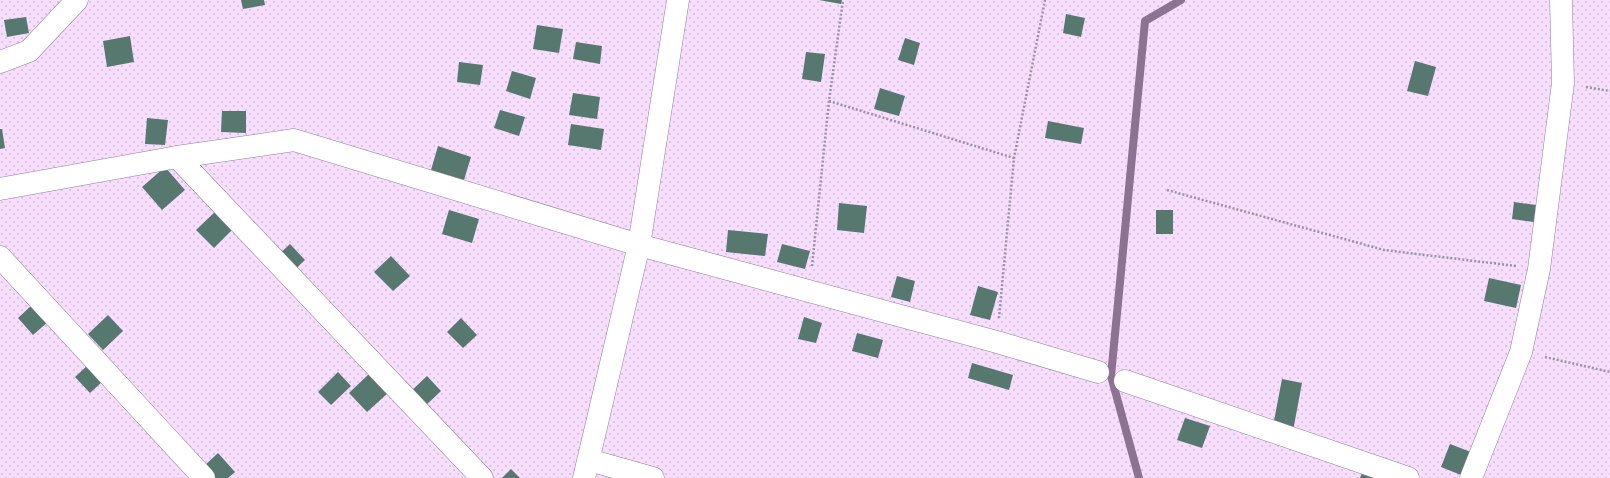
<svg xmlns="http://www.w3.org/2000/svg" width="1610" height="478" font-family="'Fira Sans',sans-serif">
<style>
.garden{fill:url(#garden-dots)}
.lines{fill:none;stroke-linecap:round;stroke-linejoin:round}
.stream{stroke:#8c7293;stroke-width:8}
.building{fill:#57786f}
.minor-casing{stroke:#917f96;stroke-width:23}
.path{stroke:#9a939d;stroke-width:2.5;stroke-dasharray:2 2;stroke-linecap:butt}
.minor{stroke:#fff;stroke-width:22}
</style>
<defs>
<pattern id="garden-dots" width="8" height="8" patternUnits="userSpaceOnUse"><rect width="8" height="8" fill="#f7defe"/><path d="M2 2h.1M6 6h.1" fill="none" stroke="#d3bdd9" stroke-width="1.8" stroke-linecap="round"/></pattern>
</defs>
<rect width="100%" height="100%" fill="#faf3fd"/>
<rect class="garden" x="0" y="0" width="1610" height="478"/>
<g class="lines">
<polyline class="stream" points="1139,478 1111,376 1145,21 1181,0"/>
</g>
<g class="building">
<polygon points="241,0 264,0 265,5 243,9"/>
<polygon points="819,0 842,0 841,4"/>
<polygon points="1066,14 1085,18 1081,37 1063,33"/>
<polygon points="26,17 29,33 7,37 4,20"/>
<polygon points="537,25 563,29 559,53 533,49"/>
<polygon points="130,36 134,62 107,67 103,41"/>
<polygon points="905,38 920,43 914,65 898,60"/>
<polygon points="576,42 602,46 600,64 573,59"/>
<polygon points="806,52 825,54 821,82 802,79"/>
<polygon points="1415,61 1436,67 1428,96 1407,91"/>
<polygon points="459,62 483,65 480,85 457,82"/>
<polygon points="512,71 536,78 530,99 506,91"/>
<polygon points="880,88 905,96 899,116 874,109"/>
<polygon points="573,93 600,97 597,119 569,115"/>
<polygon points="500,110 525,117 519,136 494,128"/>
<polygon points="222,111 246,111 246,133 221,132"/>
<polygon points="147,118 168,120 165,145 145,144"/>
<polygon points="1048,121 1084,128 1081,144 1045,138"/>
<polygon points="571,124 604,129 601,150 568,145"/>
<polygon points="0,129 2,129 5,148 0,149"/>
<polygon points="438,146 471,157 464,180 431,170"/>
<polygon points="165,167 185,190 162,210 142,187"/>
<polygon points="1514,202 1536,205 1534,222 1512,219"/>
<polygon points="839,203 867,206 864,233 837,230"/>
<polygon points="218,209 235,227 214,248 196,230"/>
<polygon points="449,210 479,219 472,243 442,234"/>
<rect x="1156" y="210" width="17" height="24"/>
<polygon points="728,230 768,234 765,256 726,252"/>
<polygon points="290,244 305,260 290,274 275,258"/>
<polygon points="782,244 810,251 805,269 777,262"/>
<polygon points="391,256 410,276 393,291 374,272"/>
<polygon points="897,276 915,281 910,302 891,297"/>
<polygon points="1489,278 1521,285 1516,308 1484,301"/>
<polygon points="978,286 998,292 990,320 970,315"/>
<polygon points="33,304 49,321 33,335 18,318"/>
<polygon points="108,315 123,331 103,350 88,334"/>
<polygon points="804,317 822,323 816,343 798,339"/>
<polygon points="461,318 477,335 463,348 447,332"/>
<polygon points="857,333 883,340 878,358 852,351"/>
<polygon points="972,363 1013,375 1009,390 968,378"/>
<polygon points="89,364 104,380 90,393 75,377"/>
<polygon points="338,372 351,386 331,405 318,392"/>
<polygon points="370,373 388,393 367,412 349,393"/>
<polygon points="427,376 441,391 422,409 408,394"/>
<polygon points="1282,379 1302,383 1293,431 1273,426"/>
<polygon points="1185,418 1210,426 1202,448 1177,440"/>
<polygon points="1450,444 1476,454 1466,477 1441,467"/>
<polygon points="218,453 235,472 228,478 211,478 202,468"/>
<polygon points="511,469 520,478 502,478"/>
<polygon points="1362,473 1377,478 1360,478"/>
</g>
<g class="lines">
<g class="minor-casing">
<g id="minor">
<polyline points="0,62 29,51 77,0"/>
<polyline points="177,157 482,478"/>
<polyline points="0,189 177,157 294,140 639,245 997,342 1098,372"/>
<polyline points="0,257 204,478"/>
<polyline points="1125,381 1408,478"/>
<polyline points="589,460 653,478"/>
<polyline points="584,478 639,245 678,0"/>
<polyline points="1471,478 1521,352 1539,269 1563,83 1561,0"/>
</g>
</g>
<g class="path">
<polyline points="1586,87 1610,91"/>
<polyline points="829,101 1014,158"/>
<polyline points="1167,190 1384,250 1516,266"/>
<polyline points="812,266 829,101 843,0"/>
<polyline points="999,318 1014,158 1045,0"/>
<polyline points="1545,357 1610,372"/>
</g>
<use href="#minor" class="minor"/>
</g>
</svg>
